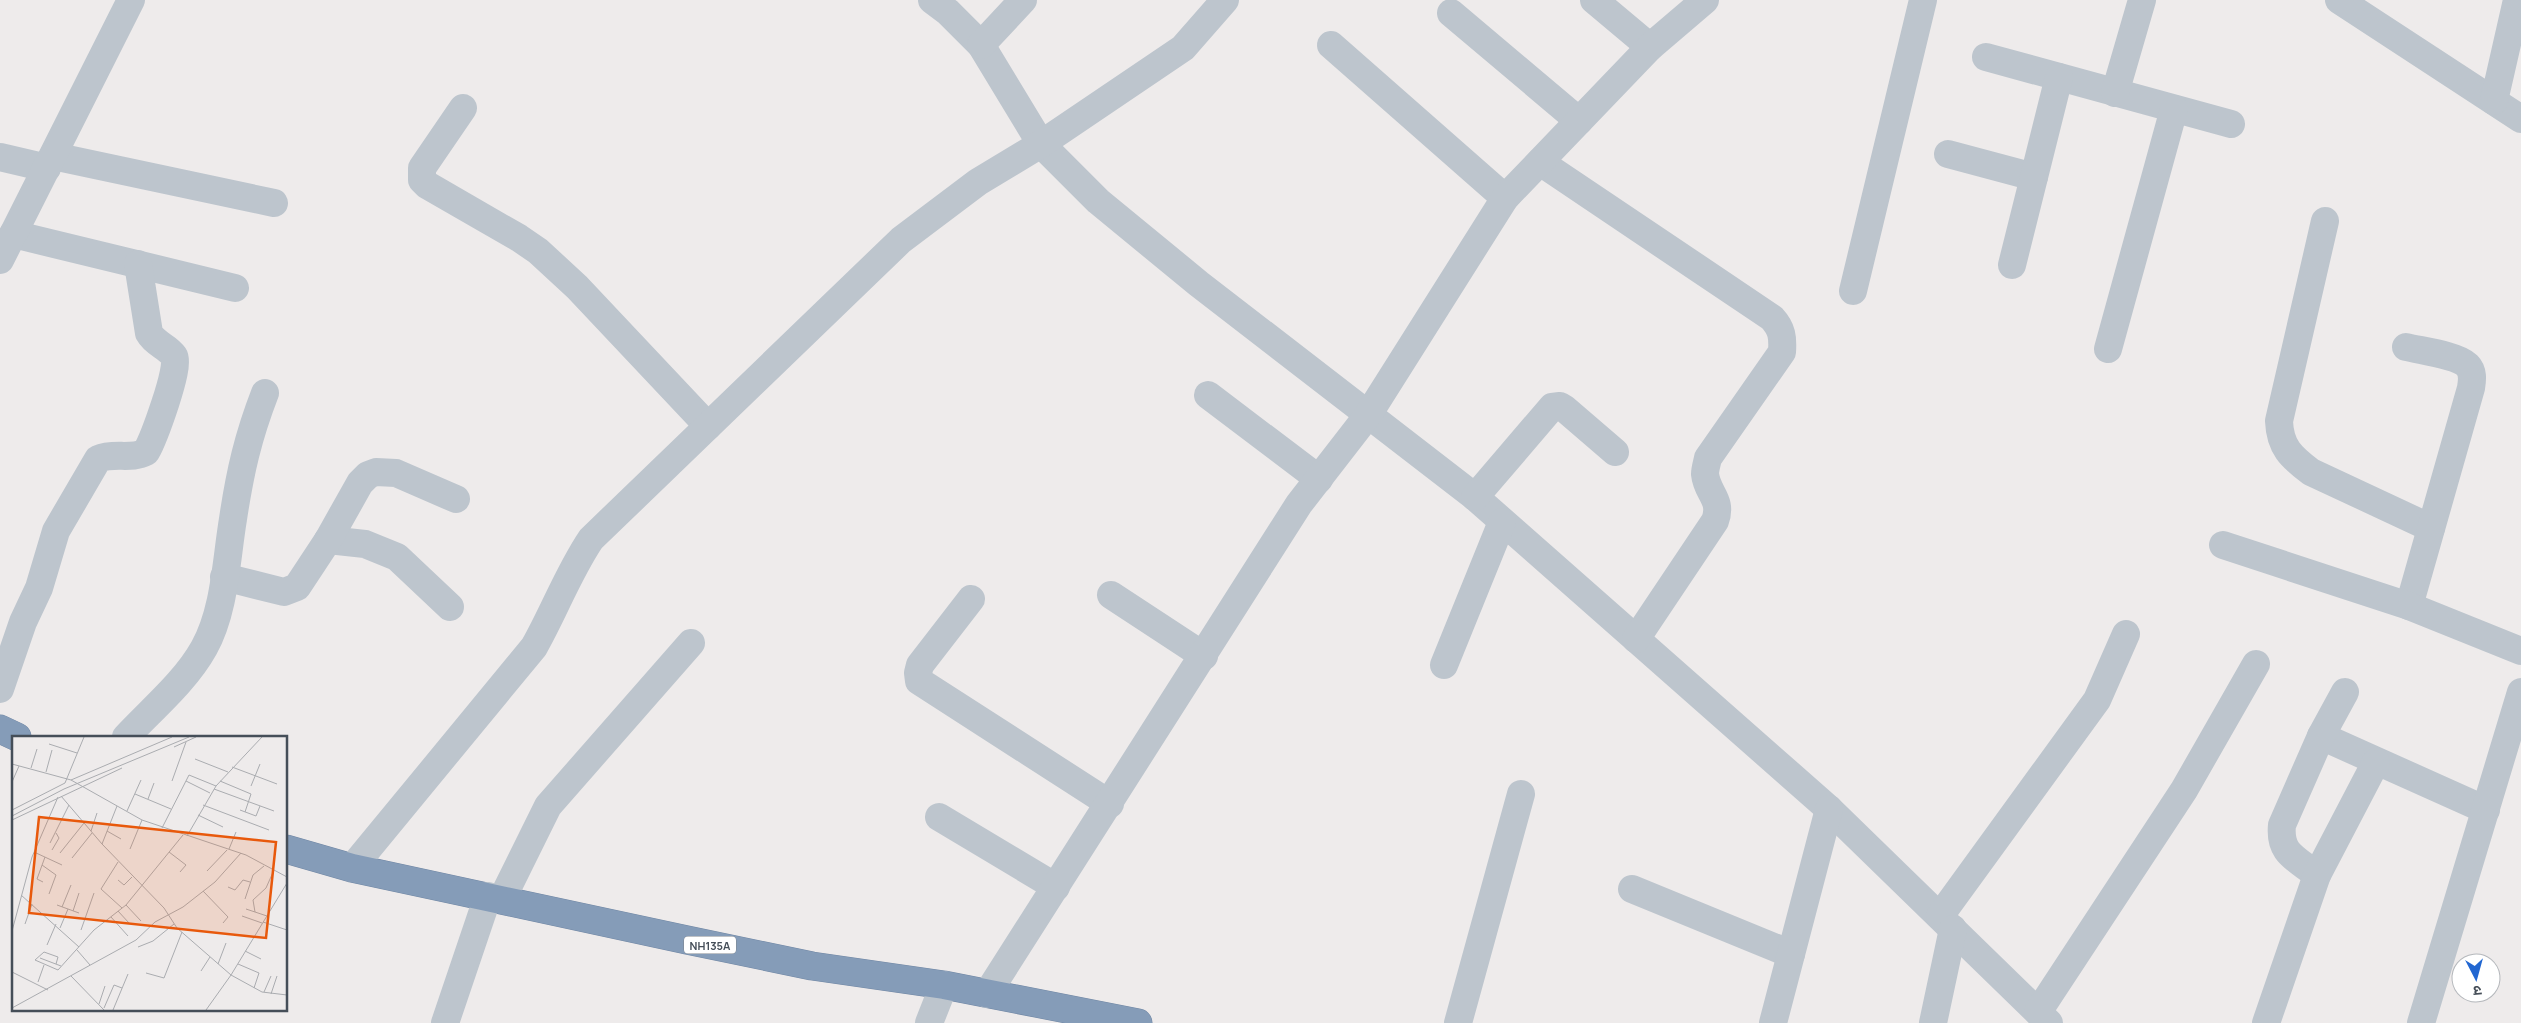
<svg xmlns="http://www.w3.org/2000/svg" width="2521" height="1023" font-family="Manrope,'Noto Sans Devanagari',sans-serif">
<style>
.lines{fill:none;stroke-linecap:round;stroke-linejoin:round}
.highway-casing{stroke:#7187a4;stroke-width:29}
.minor{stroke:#bdc5cd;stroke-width:28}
.highway{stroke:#859cb8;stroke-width:28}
.labels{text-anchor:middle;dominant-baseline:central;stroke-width:5;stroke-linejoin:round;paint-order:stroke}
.shield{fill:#fff;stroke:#7d838a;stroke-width:1}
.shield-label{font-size:11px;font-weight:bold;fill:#454e58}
.inset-road{fill:none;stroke:#aaacb0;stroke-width:1}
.view{fill:#e8590c;fill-opacity:0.15;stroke:#e8590c;stroke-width:2.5}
.inset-edge{fill:none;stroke:#454e58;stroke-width:2.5}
</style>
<rect width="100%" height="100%" fill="#eeebeb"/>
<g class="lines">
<g class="highway-casing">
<g id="highway">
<polyline points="0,729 17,737"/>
<polyline points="286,849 352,868 687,940 812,966 944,985 1138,1023"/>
</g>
</g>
<g class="minor">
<polyline points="932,0 948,12 981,45 1041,144 1098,201 1199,284 1475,497 1829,809 2049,1023"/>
<polyline points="1594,0 1650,47"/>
<polyline points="2339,0 2521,119"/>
<polyline points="1451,13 1579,121"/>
<polyline points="981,45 1023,0"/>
<polyline points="1331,45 1505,198"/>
<polyline points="1986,57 2231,124"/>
<polyline points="2115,93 2142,0"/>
<polyline points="2494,101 2517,0"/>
<polyline points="463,108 422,168 422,180 427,185 519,238 538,251 577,287 708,426"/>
<polyline points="1948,154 2034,177"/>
<polyline points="53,156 274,203"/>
<polyline points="0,157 47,168"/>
<path d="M1540,162l232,156c10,11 11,19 10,34l-74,106c-1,5 -3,11 -3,16 2,20 18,25 10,47l-79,118"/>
<path d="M2325,221l-46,200c1,26 12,36 32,51l120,56"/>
<polyline points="13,234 235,288"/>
<polyline points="0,260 131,0"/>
<polyline points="2012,265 2059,77"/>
<polyline points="1853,291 1923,0"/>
<path d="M2406,347c16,4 50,8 61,18 7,7 5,16 4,23l-62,218"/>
<polyline points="2108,349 2174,109"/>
<polyline points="1208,395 1319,479"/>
<polyline points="1475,497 1552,407 1560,406 1565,409 1615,452"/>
<polyline points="328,540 365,544 397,557 450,607"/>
<polyline points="2223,545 2409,606 2521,651"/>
<polyline points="224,577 284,592 297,587 328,540 360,483 368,475 376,472 396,473 456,499"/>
<polyline points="1111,595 1204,656"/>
<polyline points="971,599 920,665 918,673 919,681 1110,804"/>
<polyline points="1444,665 1502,522"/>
<path d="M0,689l23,-67 16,-34 17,-57 42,-72c16,-7 33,1 48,-7 7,-12 35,-86 28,-96 -7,-10 -19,-12 -25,-23l-11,-69"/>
<polyline points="2321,736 2486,810"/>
<path d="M126,737c26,-28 59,-55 78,-89 21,-38 22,-87 29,-129 7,-47 15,-82 32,-126"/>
<polyline points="939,817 1056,887"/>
<path d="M352,868l182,-221c20,-35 34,-74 57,-108l310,-299 77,-58 63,-38 142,-96 42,-48"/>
<path d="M2317,875c-21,-17 -38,-21 -35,-50l39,-89 24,-44"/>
<polyline points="1632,889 1791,954"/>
<polyline points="502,899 548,806 691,643"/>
<polyline points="1940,916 2097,700 2126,634"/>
<polyline points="987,994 1299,504 1368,415 1505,198 1650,47 1705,0"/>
<polyline points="2038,1012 2184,790 2256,664"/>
<polyline points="445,1023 488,896"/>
<polyline points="929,1023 944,985"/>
<polyline points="1458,1023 1521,794"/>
<polyline points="1773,1023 1829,809"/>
<polyline points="1933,1023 1953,929"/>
<polyline points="2266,1023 2317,875 2376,762"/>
<polyline points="2421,1023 2521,692"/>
</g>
<use href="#highway" class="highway"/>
</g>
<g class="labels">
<rect class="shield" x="684" y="936.5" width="52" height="17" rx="4"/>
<g class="shield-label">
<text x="710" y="945">NH135A</text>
</g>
</g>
<g transform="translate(12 736)">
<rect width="275" height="275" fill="#eeebeb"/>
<path class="inset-road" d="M37,8l28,9M162,11l22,-10M183,23l33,13M0,28l59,16M220,31l45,17M19,32l6,-19M34,36l6,-22M59,44l101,-43M59,44l71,40 104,35 41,22M160,45l14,-39M174,45l24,12M208,45l31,13 -6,18M0,46l7,-16M53,47l19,-46M239,50l9,-22M202,53l60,22M123,58l36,15M49,60l41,48 62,64 13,20 54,47 31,17 25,3M136,63l6,-16M191,69l66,25M0,74l53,-27M228,74l16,6 4,-10M115,75l14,-31M186,79l25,12M0,80l52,-27 125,-52M0,84l110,-52M150,92l27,-53 27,11M79,95l6,-18M95,95l14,8M175,100l29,-50 46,-49M38,107l19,-38M90,108l15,-38M118,113l12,-29M217,113l7,-17M40,114l7,-12 -3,-5M22,116l28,13M157,116l17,13 -6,7M48,117l24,-30M60,122l20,-25M106,126l-17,27 21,19M30,129l14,10 -7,19M195,135l20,-21M106,144l6,5 8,-8M31,146l-6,-3 8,-22M216,151l7,3 8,-10 7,2M191,155l25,26 -5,6M9,159l58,52M233,163l8,-24 11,-9M45,169l22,8M114,169l15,16M50,171l9,-22M234,173l21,7M61,175l6,-18M106,175l11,12M243,176l-2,-12 13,-12 8,-18M230,180l20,7M99,181l17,19M251,186l24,8M13,188l7,-20M48,192l8,-19M69,194l13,-37M0,195l20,-74 26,-60M35,209l9,-21M126,211l15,-6 21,-17M65,214l13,15M233,215l16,8M28,222l21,8M44,228l2,-7 -14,-5 -9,8 23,10 36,-40 32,-25 57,-70M206,228l8,-21M226,228l21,9 -5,15M189,235l9,-14M0,236l36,18M134,237l18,5 18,-46M59,240l33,34M26,246l6,-17M252,256l7,-16M259,258l6,-18M87,268l6,-18M0,272l124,-68 19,-18 28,-15 32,-25 26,-29M92,272l10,-23 8,3M101,274l15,-36M194,274l25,-35 56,-92"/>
<path class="view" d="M27,81l237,25 -10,96 -237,-25z"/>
<rect width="275" height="275" class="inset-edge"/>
</g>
<g transform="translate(2476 978) rotate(174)"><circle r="24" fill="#ffffff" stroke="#b5b8bc"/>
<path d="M0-4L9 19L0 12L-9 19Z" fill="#2267d1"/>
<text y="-8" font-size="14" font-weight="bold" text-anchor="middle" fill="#454e58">उ</text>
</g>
</svg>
